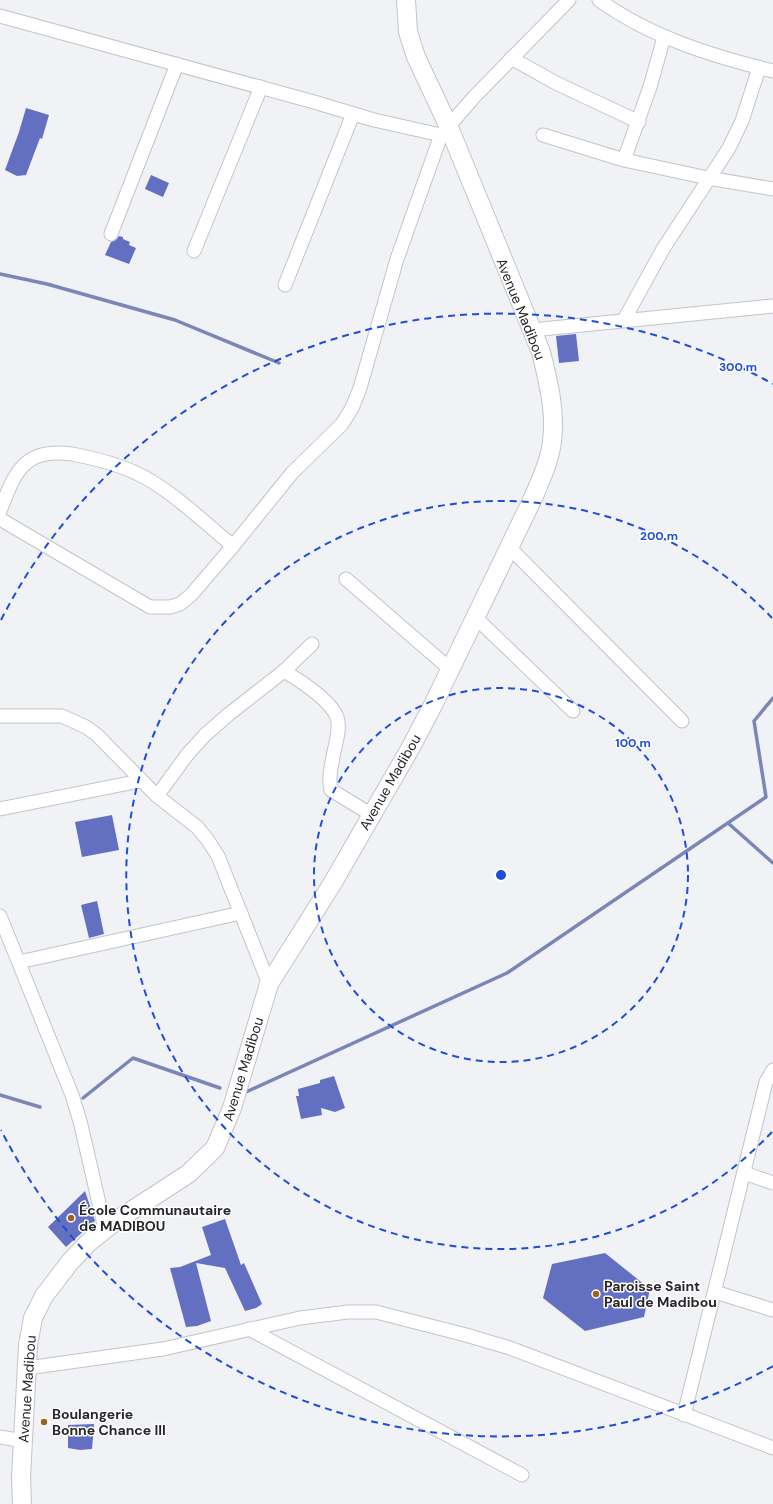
<svg xmlns="http://www.w3.org/2000/svg" width="773" height="1504" font-family="'DM Sans',sans-serif">
<style>
.lines{fill:none;stroke-linecap:round;stroke-linejoin:round}
.stream{stroke:#7b86b7;stroke-width:3.5}
.building{fill:#6370c2}
.street-casing{stroke:#c3c4c8;stroke-width:15}
.secondary-casing{stroke:#c3c4c8;stroke-width:20}
.street{stroke:#fff;stroke-width:13}
.secondary{stroke:#fff;stroke-width:18}
.ring{fill:none;stroke:#1d4ed8;stroke-width:2;stroke-dasharray:7 5}
.poi-dot{fill:#9d6321;stroke:#fff;stroke-width:1.5}
.labels{text-anchor:middle;dominant-baseline:central;stroke-width:3;stroke-linejoin:round;paint-order:stroke}
.street-label{font-size:14px;fill:#262728;stroke:#fff}
.poi-label{font-size:14px;font-weight:bold;fill:#262728;stroke:#fff;text-anchor:start}
.centre{fill:#1d4ed8;stroke:#fff;stroke-width:2}
.ring-label{font-size:12px;text-anchor:middle;font-weight:bold;fill:#1d4ed8;stroke:#fff;stroke-width:3;stroke-linejoin:round;paint-order:stroke}
</style>
<rect width="100%" height="100%" fill="#f1f2f6"/>
<g class="lines">
<g class="stream">
<polyline points="0,274 47,284 175,320 279,363"/>
<polyline points="728,823 773,863"/>
<polyline points="246,1092 507,973 766,797 754,721 773,698"/>
<polyline points="0,1095 40,1107"/>
<polyline points="83,1098 133,1058 220,1088"/>
</g>
</g>
<g class="building">
<polygon points="26,108 49,115 42,139 40,138 26,175 17,176 5,170 19,132"/>
<polygon points="151,175 169,183 163,197 145,189"/>
<polygon points="119,236 123,237 123,239 130,242 129,245 136,248 129,264 105,255 111,242 116,240"/>
<polygon points="576,334 579,361 559,363 556,336"/>
<polygon points="112,815 119,850 82,857 75,822"/>
<polygon points="97,901 104,934 89,938 81,905"/>
<polygon points="334,1076 345,1108 335,1112 321,1108 322,1115 301,1119 296,1096 299,1096 298,1089 320,1083 320,1080"/>
<polygon points="85,1191 95,1221 66,1247 48,1227"/>
<polygon points="225,1219 241,1265 244,1263 262,1304 256,1308 245,1311 225,1268 196,1263 211,1321 197,1326 186,1327 170,1268 180,1267 211,1255 202,1227"/>
<polygon points="605,1253 650,1289 644,1317 585,1331 543,1298 552,1264"/>
<polygon points="94,1424 92,1449 80,1450 68,1448 68,1425"/>
</g>
<g class="lines">
<g class="street-casing">
<g id="street">
<path d="M599,0c51,37 113,56 174,71"/>
<polyline points="0,16 314,102 374,120 441,135"/>
<polyline points="511,58 556,83 639,122"/>
<polyline points="543,135 624,160 708,178 773,189"/>
<polyline points="624,160 650,87 664,37"/>
<polyline points="111,234 177,64"/>
<polyline points="194,251 261,87"/>
<polyline points="285,285 353,114"/>
<polyline points="624,320 663,249 729,148 742,121 759,68"/>
<polyline points="532,330 773,306"/>
<path d="M0,511c6,-15 12,-34 24,-46 13,-13 31,-13 48,-11 21,4 45,10 64,19 32,14 70,51 97,73"/>
<polyline points="0,519 150,607 170,607 180,604 191,595 233,546 292,473 342,424 352,408 360,388 397,259 441,135 474,97 569,0"/>
<polyline points="509,547 682,721"/>
<polyline points="346,579 450,669"/>
<polyline points="475,617 573,711"/>
<path d="M284,671c15,9 46,29 53,46 4,12 -2,28 -4,40 -2,11 -5,22 -2,33l41,25"/>
<polyline points="0,716 62,716 86,727 97,735 157,796 197,827 207,839 218,856 269,984"/>
<polyline points="157,796 187,755 205,735 229,714 284,671 312,644"/>
<polyline points="0,809 140,781"/>
<polyline points="0,916 72,1095 80,1121 105,1229"/>
<polyline points="19,962 241,913"/>
<polyline points="744,1173 773,1183"/>
<polyline points="715,1292 773,1310"/>
<polyline points="249,1329 522,1475"/>
<polyline points="27,1368 163,1349 300,1318 348,1312 376,1312 466,1335 510,1348 773,1448"/>
<polyline points="684,1415 766,1082 773,1070"/>
<polyline points="0,1437 23,1441"/>
</g>
</g>
<g class="secondary-casing">
<path id="secondary" d="M22,1504l-1,-27 7,-132 5,-27 11,-22 26,-34 18,-19 29,-23 71,-46 27,-26 17,-40 37,-124 63,-100 79,-137 22,-42 101,-209c7,-17 16,-36 18,-55 4,-30 -4,-60 -11,-89l-93,-227 -32,-68 -8,-25 -2,-32"/>
</g>
<use href="#street" class="street"/>
<use href="#secondary" class="secondary"/>
</g>
<g class="ring">
<circle cx="501" cy="875" r="187"/>
<path d="M772 1132A374 374 0 1 1 772 618"/>
<path d="M773 1366A561 561 0 0 1 1 1130M1 620A561 561 0 0 1 773 384"/>
</g>
<g class="poi-dot">
<circle cx="71" cy="1218" r="4"/>
<circle cx="596" cy="1294" r="4"/>
<circle cx="44" cy="1422" r="4"/>
</g>
<g class="labels">
<g class="street-label">
<text transform="translate(521 309) rotate(68)">Avenue Madibou</text>
<text transform="translate(390 782) rotate(-60)">Avenue Madibou</text>
<text transform="translate(243 1069) rotate(-73)">Avenue Madibou</text>
<text transform="translate(27 1389) rotate(-86)">Avenue Madibou</text>
</g>
<g class="poi-label">
<text x="79" y="1210">École Communautaire<tspan x="79" dy="16">de MADIBOU</tspan></text>
<text x="604" y="1286">Paroisse Saint<tspan x="604" dy="16">Paul de Madibou</tspan></text>
<text x="52" y="1414">Boulangerie<tspan x="52" dy="16">Bonne Chance III</tspan></text>
</g>
</g>
<circle cx="501" cy="875" r="6" class="centre"/>
<g class="ring-label">
<text x="738" y="371">300 m</text>
<text x="659" y="540">200 m</text>
<text x="633" y="747">100 m</text>
</g>
</svg>
